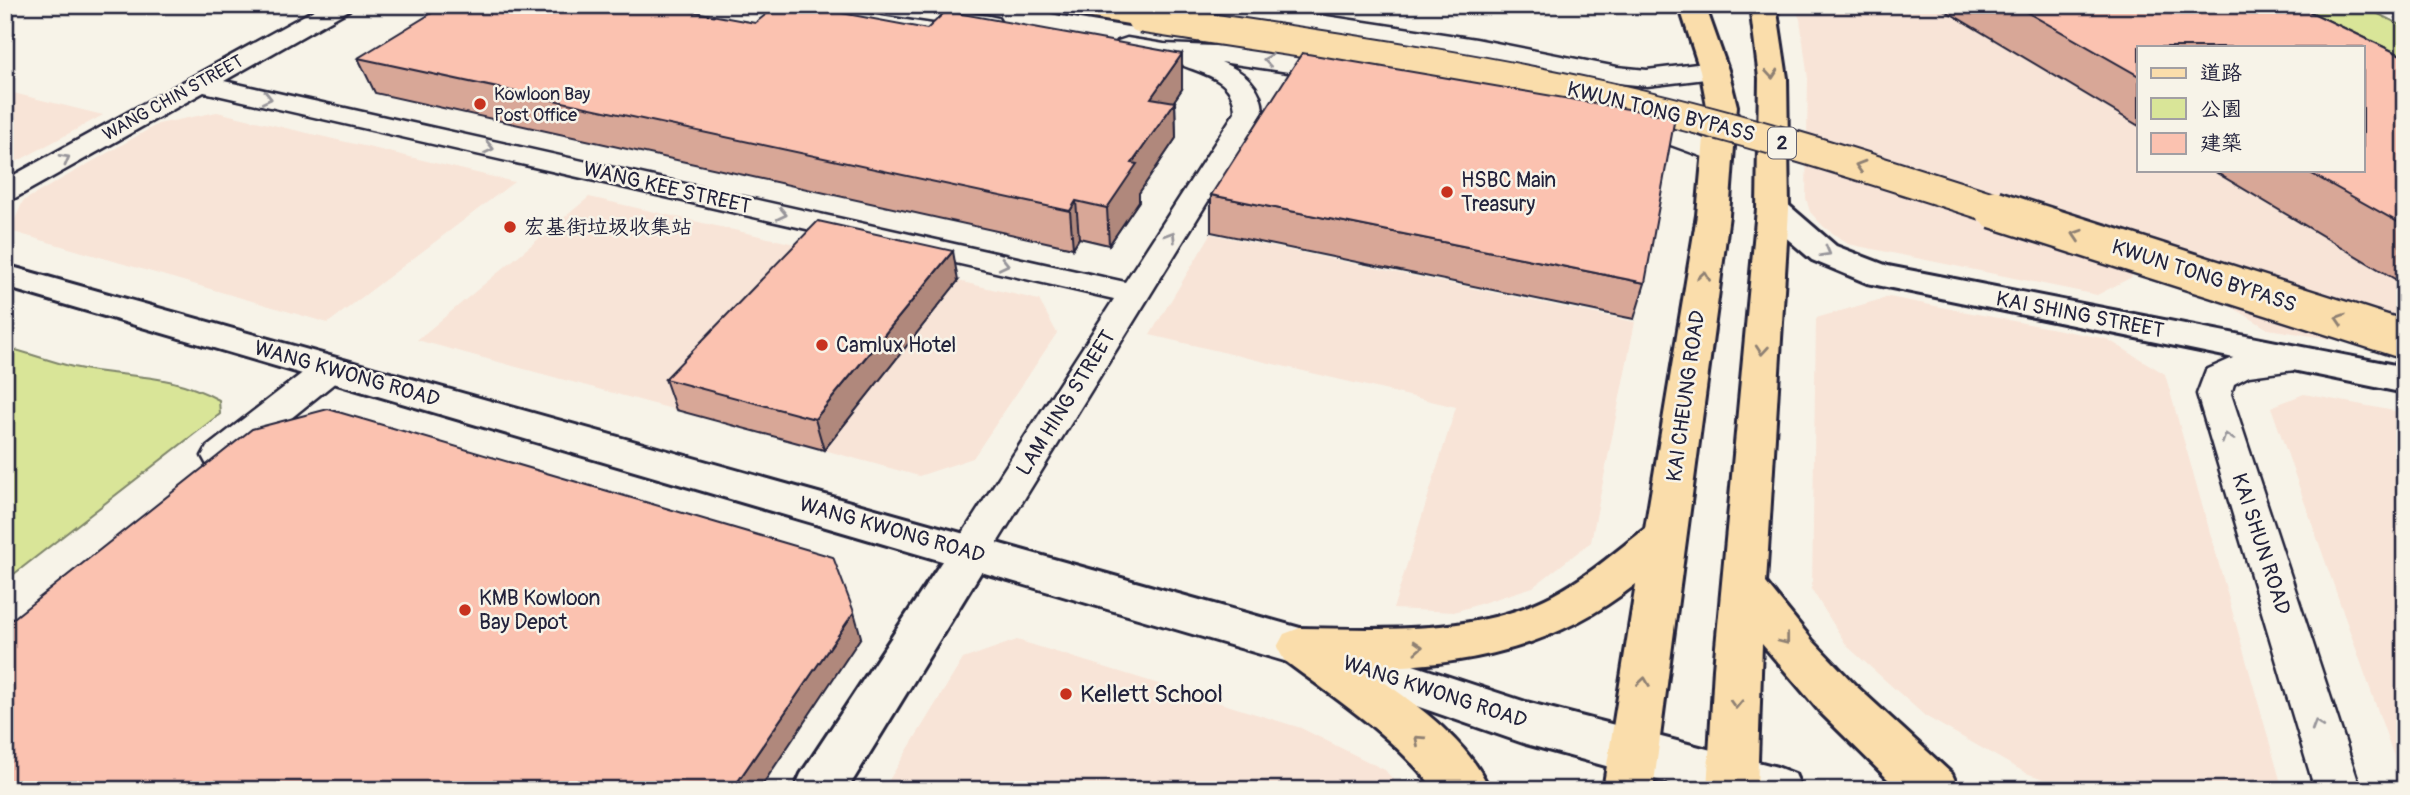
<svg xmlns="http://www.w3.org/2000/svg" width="2410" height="795" font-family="Pangolin,'LXGW WenKai TC',sans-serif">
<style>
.built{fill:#f8e4d7}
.green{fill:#d9e598;stroke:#7e846a;stroke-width:2}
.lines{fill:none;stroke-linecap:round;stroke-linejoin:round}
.street-casing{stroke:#22223b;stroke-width:5}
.secondary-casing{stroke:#22223b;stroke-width:6}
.primary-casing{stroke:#22223b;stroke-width:6}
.highway-casing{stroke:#22223b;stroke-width:6}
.street{fill:#f7f3e8;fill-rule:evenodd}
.secondary{fill:#f7f3e8;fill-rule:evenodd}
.primary{fill:#faddab;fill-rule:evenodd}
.highway{fill:#faddab;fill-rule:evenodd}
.highway-bridge-far1-casing{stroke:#22223b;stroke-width:33;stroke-linecap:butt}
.highway-bridge-casing{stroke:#22223b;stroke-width:42;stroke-linecap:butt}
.highway-bridge-far1{stroke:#faddab;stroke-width:29}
.highway-bridge{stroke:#faddab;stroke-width:37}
.wall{fill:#d8a797;stroke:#22223b;stroke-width:2}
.shaded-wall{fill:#b0887b;stroke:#22223b;stroke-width:2}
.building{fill:#fbc2b0;stroke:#22223b;stroke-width:2}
.oneway{stroke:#97959a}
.oneway2{stroke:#8e8073}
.poi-dot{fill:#c8321e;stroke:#f7f3e8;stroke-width:2.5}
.labels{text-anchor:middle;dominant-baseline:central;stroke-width:5;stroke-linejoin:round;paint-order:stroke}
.far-poi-label{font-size:18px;fill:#22223b;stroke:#f7f3e8;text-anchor:start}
.far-street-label{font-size:18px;fill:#22223b;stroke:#f7f3e8}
.shield{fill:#f7f3e8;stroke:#62616f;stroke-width:2}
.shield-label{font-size:19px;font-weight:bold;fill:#22223b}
.street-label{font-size:21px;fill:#22223b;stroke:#f7f3e8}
.poi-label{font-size:21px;fill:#22223b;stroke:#f7f3e8;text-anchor:start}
.near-poi-label{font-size:24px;fill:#22223b;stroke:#f7f3e8;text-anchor:start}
</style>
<rect width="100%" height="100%" fill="#f7f3e8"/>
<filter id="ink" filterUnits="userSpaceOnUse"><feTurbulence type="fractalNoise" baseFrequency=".0143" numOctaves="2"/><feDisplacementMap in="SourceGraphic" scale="14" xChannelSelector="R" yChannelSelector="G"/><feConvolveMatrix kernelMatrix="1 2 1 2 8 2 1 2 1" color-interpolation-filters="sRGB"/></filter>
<g filter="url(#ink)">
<g class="built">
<polygon points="1793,5 2213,5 2139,47 2139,170 2363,170 2405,102 2405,351 2268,329 2227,304 2220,282 2130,266 2132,277 2097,295 1848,244 1824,227 1810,212 1806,198 1808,79 1800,19"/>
<polygon points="5,91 103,115 5,168"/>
<polygon points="217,112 385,151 514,182 328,323 10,231 23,201 158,124"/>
<polygon points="589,197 825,251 676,410 417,340"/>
<polygon points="1211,234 1635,322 1591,542 1533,587 1454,612 1393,609 1456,407 1150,335"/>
<polygon points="958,281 1039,300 1057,333 973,458 919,476 824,450"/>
<polygon points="1889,297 2107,339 2165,374 2283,790 2076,790 2026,773 1925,716 1847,646 1812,590 1816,318"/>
<polygon points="2304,394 2405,413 2405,788 2271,407"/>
<polygon points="1017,640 1301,728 1385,770 1402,790 883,790 963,659"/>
</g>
<g class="green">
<polygon points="2213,5 2360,5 2405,27 2405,102 2363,47"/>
<path d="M5,347c23,6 45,14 68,20 55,12 92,4 146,33l1,14 -215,167z"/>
</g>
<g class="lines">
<g class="street-casing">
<g id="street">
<path d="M323,5h30l-4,5 -125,71 901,201 110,-170c0,-30 -26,-37 -51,-46l-3,-6 -63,-9 -4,-5 4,-5 9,-3 37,6 75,3 103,17 9,3 4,5 -4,5 -9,3 -121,-18c23,10 41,23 42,50l-279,452 -14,4 -14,-4 -6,-11 164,-254 -910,-207 -189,106 -10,3v-21z"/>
<polygon points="858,5 920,5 989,16 998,18 1001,23 998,28 989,30 870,12 862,10"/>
<polygon points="1192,5 1253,5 1476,39 1617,67 1647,70 1714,62 1723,65 1727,70 1723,75 1714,78 1647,86 1617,83 1476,55 1204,12 1196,10"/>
<polygon points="1624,117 1674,127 1727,148 1731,154 1727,160 1717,162 1657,140 1614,131 1610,125 1614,119"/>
<polygon points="2298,349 2310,352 2315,360 2310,368 2249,376 2234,384 2231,394 2361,790 2315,790 2197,394 2206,370 2242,354"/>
<polygon points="330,358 342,361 347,369 342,377 233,465 220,469 207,465 202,456 207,447 318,361"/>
</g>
</g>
<g class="secondary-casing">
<g id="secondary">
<polygon points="1773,199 1785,202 1836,246 1888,266 2405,367 2405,393 1867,283 1812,260 1761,216 1757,209 1761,202"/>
<polygon points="5,265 1300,628 1526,702 1777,767 1795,774 1802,790 1693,790 1526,744 1298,665 981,572 847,790 794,790 801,774 942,561 5,287"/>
</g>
</g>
<g class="primary-casing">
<g id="primary">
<path d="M1679,5h26l23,65 9,36 -8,109 -76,575h-50l33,-206c-81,64 -171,83 -273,83 46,33 103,69 127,123h-55c-40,-53 -99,-91 -151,-130l-7,-13 7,-13 16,-6c84,1 177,7 253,-33 34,-18 62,-43 92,-66l52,-314 10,-109 -7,-36z"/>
<polygon points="1750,5 1776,5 1787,78 1789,209 1766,583 1812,640 1855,685 1952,774 1959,790 1899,790 1821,713 1762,644 1757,790 1707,790 1714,668 1757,209 1759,78"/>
</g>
</g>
<g class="highway-casing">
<g id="highway">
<polygon points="1048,5 1112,5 1150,12 1154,18 1150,24 1141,26 1061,13 1052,11"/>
<polygon points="1750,6 1750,5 1776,6 1772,12 1763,14 1754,12"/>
</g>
</g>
<use href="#street" class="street"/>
<use href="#secondary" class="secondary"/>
<use href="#primary" class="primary"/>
<use href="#highway" class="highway"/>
<g class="highway-bridge-far1-casing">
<path id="highway-bridge-far1" d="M1141,18c154,24 309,44 461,78 134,29 267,72 398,114"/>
</g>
<g class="highway-bridge-casing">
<polyline id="highway-bridge" points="1994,209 2405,340"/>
</g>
<use href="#highway-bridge-far1" class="highway-bridge-far1"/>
<use href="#highway-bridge" class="highway-bridge"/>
</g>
<g class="wall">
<polygon points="1936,5 2296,5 2405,57 2405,285 2212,170 2363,170 2139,47 2139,126"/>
<polygon points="755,23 1182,89 1173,102 1175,102 1176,138 1139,193 1139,201 1109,245 1079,238 1073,248 375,93 358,58"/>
<polygon points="1211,195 1645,283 1634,319 1211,232"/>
<polygon points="958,281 824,450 676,410 665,379"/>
</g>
<g class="shaded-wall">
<polygon points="1182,54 1182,89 1152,134 1151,98"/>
<polygon points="1175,102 1176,138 1139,193 1139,201 1109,245 1107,208 1132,163"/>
<polygon points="1076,201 1079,238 1073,248 1070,211"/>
<polygon points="953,251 958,281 824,450 815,419"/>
<polygon points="854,612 861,637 759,790 732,790"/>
</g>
<g class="building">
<polygon points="445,5 657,5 755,23 778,5 799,5 927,29 946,11 1182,54 1151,98 1175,102 1132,163 1137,164 1107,208 1076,201 1070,211 358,58"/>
<polygon points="2014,5 2296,5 2405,57 2405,226 2305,170 2363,170 2363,47 2139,47 2139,76"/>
<polygon points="1302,53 1675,117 1645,283 1211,195"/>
<polygon points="818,221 953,251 815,419 665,379"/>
<polygon points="328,409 833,557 854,612 732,790 5,790 5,625 252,429"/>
</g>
<defs><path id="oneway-chevron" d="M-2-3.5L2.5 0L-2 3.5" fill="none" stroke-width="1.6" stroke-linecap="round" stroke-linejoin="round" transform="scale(1.75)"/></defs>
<g class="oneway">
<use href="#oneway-chevron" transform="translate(1268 60) rotate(-172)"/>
<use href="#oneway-chevron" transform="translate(267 98) rotate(13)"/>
<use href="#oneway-chevron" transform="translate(489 148) rotate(13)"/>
<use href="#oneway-chevron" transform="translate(65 159) rotate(-29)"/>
<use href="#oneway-chevron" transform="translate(782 214) rotate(13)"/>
<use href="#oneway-chevron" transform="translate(1171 236) rotate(-58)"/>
<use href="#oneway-chevron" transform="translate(1826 252) rotate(29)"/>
<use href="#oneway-chevron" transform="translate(1004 264) rotate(13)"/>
<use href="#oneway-chevron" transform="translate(2227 438) rotate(-108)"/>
<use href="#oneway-chevron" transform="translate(2317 725) rotate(-107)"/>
</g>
<g class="oneway2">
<use href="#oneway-chevron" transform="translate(1772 74) rotate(85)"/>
<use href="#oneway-chevron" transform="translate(1860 166) rotate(-163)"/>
<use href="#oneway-chevron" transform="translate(2077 235) rotate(-162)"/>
<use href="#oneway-chevron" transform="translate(1704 276) rotate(-82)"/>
<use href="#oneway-chevron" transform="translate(2340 319) rotate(-162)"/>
<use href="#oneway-chevron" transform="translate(1762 350) rotate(95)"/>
<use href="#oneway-chevron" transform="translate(1785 640) rotate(52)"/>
<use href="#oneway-chevron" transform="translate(1418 647) rotate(-3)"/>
<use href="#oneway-chevron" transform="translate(1644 682) rotate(-82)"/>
<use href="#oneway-chevron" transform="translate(1736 704) rotate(92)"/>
<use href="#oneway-chevron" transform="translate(1419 740) rotate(-138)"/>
</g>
</g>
<g class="poi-dot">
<circle cx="480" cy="104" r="7"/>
<circle cx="1447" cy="192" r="7"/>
<circle cx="510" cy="227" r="7"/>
<circle cx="822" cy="345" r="7"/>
<circle cx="465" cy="610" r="7"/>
<circle cx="1066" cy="694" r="7"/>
</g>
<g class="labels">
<g class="far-poi-label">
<text x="494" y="94">Kowloon Bay<tspan x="494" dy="21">Post Office</tspan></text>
</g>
<g class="far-street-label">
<text transform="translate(173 98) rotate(-29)">WANG CHIN STREET</text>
</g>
<rect class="shield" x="1768" y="127.5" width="28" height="31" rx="5"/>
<g class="shield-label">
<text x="1782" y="143">2</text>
</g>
<g class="street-label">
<text transform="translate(1661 112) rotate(14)">KWUN TONG BYPASS</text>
<text transform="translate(667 188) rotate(13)">WANG KEE STREET</text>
<text transform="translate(2204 276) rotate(18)">KWUN TONG BYPASS</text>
<text transform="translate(2080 315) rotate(11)">KAI SHING STREET</text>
<text transform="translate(347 374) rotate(16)">WANG KWONG ROAD</text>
<text transform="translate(1686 396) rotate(-82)">KAI CHEUNG ROAD</text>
<text transform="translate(1066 403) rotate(-58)">LAM HING STREET</text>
<text transform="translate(892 530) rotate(16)">WANG KWONG ROAD</text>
<text transform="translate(2261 544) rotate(72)">KAI SHUN ROAD</text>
<text transform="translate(1435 692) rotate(18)">WANG KWONG ROAD</text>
</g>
<g class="poi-label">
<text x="1461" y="180">HSBC Main<tspan x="1461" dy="24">Treasury</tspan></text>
<text x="524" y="227">宏基街垃圾收集站</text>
<text x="836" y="345">Camlux Hotel</text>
<text x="479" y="598">KMB Kowloon<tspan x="479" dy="24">Bay Depot</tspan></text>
</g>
<g class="near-poi-label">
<text x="1080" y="694">Kellett School</text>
</g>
</g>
<rect width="2410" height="795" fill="none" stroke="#f7f3e8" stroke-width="28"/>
<rect x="14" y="14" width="2382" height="767" fill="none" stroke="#22223b" stroke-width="2.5" filter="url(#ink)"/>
<rect x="2137" y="46" width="228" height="126" fill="#f7f3e8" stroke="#a29fa3" stroke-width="2"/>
<rect x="2151" y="68" width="35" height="10" fill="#faddab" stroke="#a29fa3" stroke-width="2"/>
<text x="2200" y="80" font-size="21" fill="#22223b">道路</text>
<rect x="2151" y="98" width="35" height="21" fill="#d9e598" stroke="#a29fa3" stroke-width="2"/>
<text x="2200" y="116" font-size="21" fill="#22223b">公園</text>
<rect x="2151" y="133" width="35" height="21" fill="#fbc2b0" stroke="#a29fa3" stroke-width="2"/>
<text x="2200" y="150" font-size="21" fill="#22223b">建築</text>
</svg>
